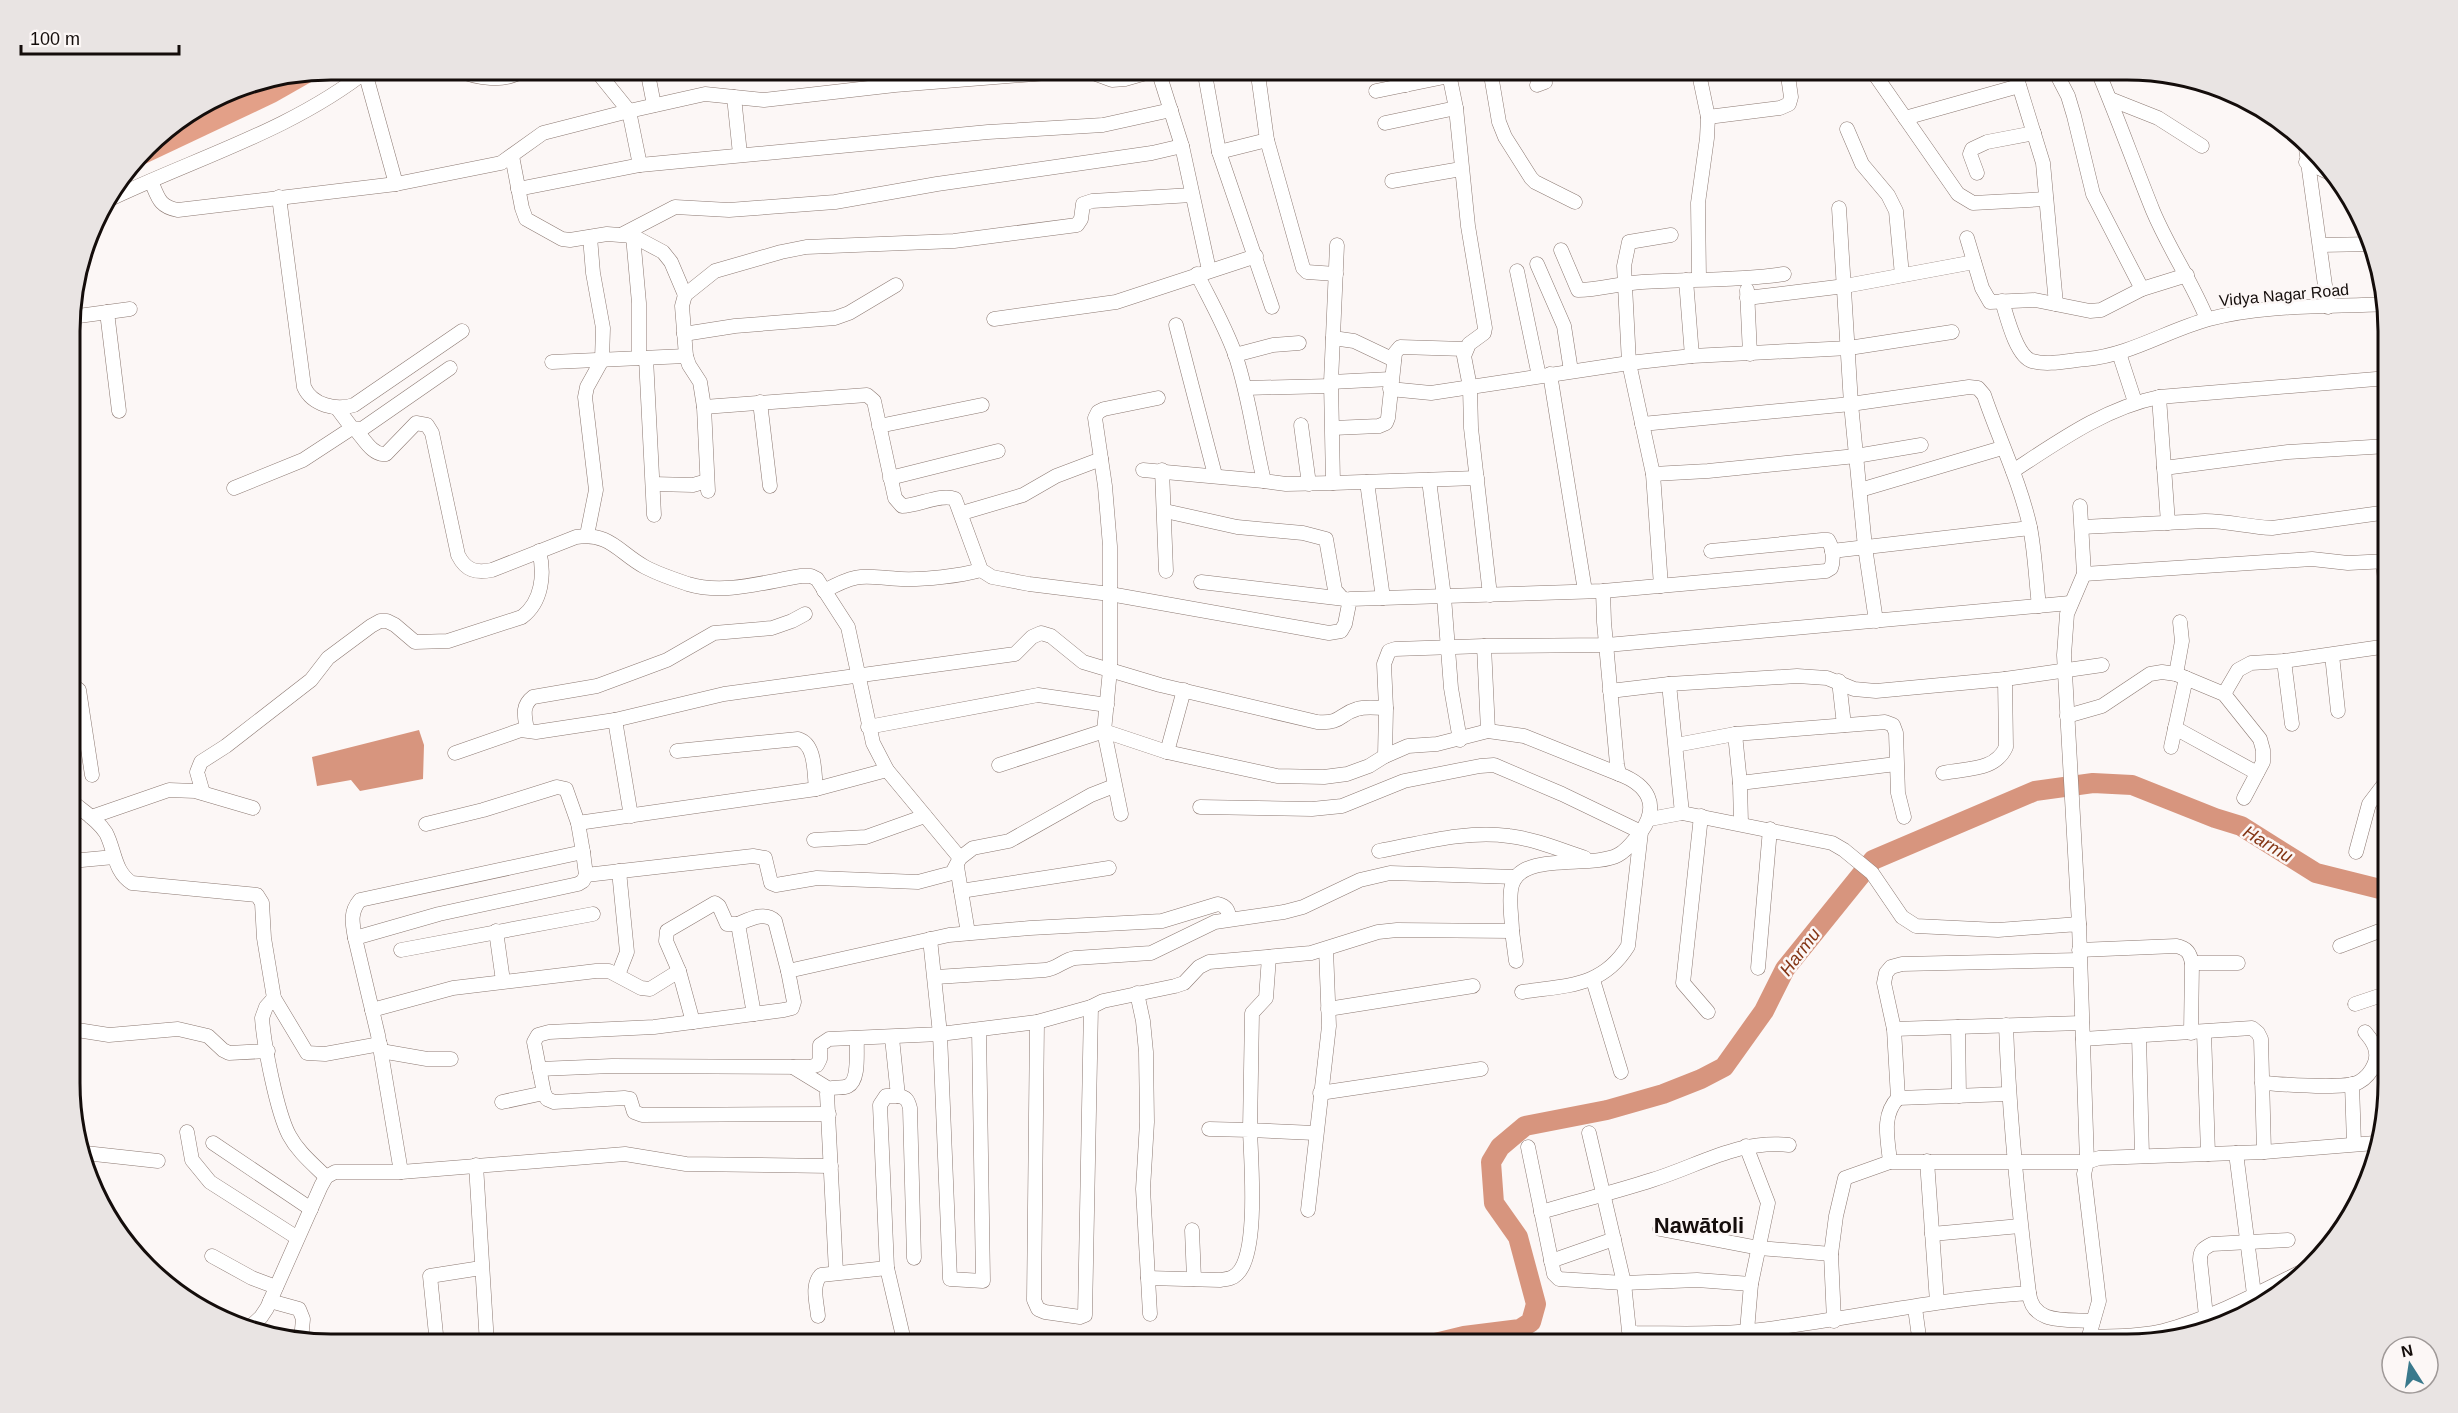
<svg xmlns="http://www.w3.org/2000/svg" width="2458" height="1413" font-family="Arial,sans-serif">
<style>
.forest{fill:#e3a088}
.water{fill:#d7957e}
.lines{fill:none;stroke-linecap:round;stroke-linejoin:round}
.river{stroke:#d7957e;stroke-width:20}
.minor-casing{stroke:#8c7972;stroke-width:15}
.minor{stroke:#fff;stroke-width:14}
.labels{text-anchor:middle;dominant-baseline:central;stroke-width:5;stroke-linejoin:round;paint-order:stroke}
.street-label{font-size:16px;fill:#140d0b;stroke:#fcf7f6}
.water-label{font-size:18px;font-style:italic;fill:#843616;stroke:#fcf7f6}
.district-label{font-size:22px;font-weight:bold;fill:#140d0b;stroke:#fcf7f6}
.rim{fill:none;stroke:#140d0b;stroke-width:3}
</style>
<rect width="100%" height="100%" fill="#fcf7f6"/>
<polygon class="forest" points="334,69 276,102 128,172 158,134 231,89"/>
<polygon class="water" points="419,730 424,745 423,779 360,791 351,780 317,786 312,757"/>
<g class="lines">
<polyline class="river" points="1431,1344 1464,1336 1520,1329 1531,1322 1536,1304 1518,1237 1494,1203 1491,1162 1500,1147 1525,1126 1607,1110 1663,1094 1701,1079 1724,1067 1764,1011 1785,969 1873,860 2035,791 2093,783 2132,785 2215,818 2241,826 2316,873 2388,891"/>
<g class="minor-casing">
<g id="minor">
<path d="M455,69c21,9 50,15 70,0"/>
<polyline points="595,69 629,111 705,94 764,100 895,85 1085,70 1112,80 1125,79 1160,69"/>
<polyline points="647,69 654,105"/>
<polyline points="1204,69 1219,152 1272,307"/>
<polyline points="1403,69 1406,85"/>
<polyline points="1448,69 1456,108 1468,226 1485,328 1484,333 1469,344 1464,356 1470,387 1471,428 1490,595"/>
<polyline points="1490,69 1499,122 1505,137 1531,178 1535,182 1575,202"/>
<polyline points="1698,69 1708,117 1707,138 1698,203 1699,278"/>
<polyline points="1871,69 1958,194 1973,203 2046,199"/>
<polyline points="2014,69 2043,163 2056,304"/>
<polyline points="2054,69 2068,96 2074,116 2093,194 2142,289"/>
<path d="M2097,69c20,47 37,95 56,142 16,38 39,71 54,108"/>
<polyline points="1158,70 1182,146 1209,270"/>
<polyline points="365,72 396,184"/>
<polyline points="1876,76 1897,69"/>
<polyline points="1259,82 1267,140 1303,268 1307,272 1336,274"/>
<polyline points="1537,85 1545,82 1543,69"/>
<polyline points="1376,91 1449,76"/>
<polyline points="734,97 740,154"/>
<polyline points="2110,99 2158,118 2202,146"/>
<polyline points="1708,117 1780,108 1789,104 1791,97 1787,69"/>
<polyline points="1905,118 2019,86"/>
<polyline points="1385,123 1456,108"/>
<polyline points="1847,129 1862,164 1888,195 1896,211 1902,275"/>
<polyline points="2306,148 2328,307"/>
<polyline points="1219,152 1267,140"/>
<polyline points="512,156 522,208 526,219 562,239 570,240 607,234 633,236 663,252 671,262 685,295"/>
<polyline points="2306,162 2334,175"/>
<polyline points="1977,173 1970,154 1972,149 1987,142 2034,133"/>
<path d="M151,181c7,16 8,26 27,29l218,-26 105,-21 42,-30 86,-22 11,54"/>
<polyline points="1392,181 1461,169"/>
<polyline points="518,189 640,165 988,132 1103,125 1171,110"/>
<path d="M279,197l25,190c8,18 32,24 50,18l108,-74"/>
<path d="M106,201c89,-43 185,-70 263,-132"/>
<polyline points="1839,208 1851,404 1865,547 1876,621"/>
<polyline points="623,234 675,207 729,210 835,202 937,184 1152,153 1182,146"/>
<polyline points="633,236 639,303 639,358"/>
<polyline points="1967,238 1982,288 1990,302 2035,300 2090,311 2101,310 2142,289 2187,275"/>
<polyline points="2320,245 2374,244"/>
<path d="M1561,250l17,40c21,0 43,-7 64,-8 48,-3 95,-1 142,-8"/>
<polyline points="1537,264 1564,326 1571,371"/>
<polyline points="1517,271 1539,376"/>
<path d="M1197,274c13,26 28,52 38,80 14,41 19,85 29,127l22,3 47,-1 144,-5"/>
<polyline points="1686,280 1692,356"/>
<polyline points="1747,290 1750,354"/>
<polyline points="1747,298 1845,286 1974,262"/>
<path d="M2002,301c5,16 14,55 30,60 16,5 39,-1 55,-2 43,-4 81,-29 122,-40 56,-15 120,-12 178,-15"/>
<polyline points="107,312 119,411"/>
<polyline points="71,317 130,309"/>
<polyline points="994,319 1116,302 1256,256"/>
<polyline points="1176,325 1215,475"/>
<polyline points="684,334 735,326 835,318 849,313 896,285"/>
<polyline points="1333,338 1354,341 1394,360"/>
<polyline points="2119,353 2135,402"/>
<polyline points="1235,355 1273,345 1299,343"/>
<polyline points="646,358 654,515"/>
<polyline points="552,362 686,356"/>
<polyline points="1550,374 1585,591"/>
<polyline points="1331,382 1391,379"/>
<polyline points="1245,388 1331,386"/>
<polyline points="1390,389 1431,393 1629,363 1692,356 1849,348 1952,332"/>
<polyline points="2159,397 2168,523"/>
<polyline points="760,402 770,486"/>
<path d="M704,407l163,-12 7,6 21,97 7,8c16,0 39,-13 53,-7l26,71 11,7 37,7 81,10 219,39 12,-2 4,-7 5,-25 253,-8 223,-20 5,-3c3,-8 2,-20 -3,-28h-6l-111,11"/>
<polyline points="337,408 352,428 362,429 450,368"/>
<path d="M1642,424l209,-20 118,-17 9,1 6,7c15,44 36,87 46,132 5,26 6,53 9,79"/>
<polyline points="1301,425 1309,484"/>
<polyline points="879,426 982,405"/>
<polyline points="1333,428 1379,426 1386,423 1388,418 1395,353 1400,347 1465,349"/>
<path d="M356,430c8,9 17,26 30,24l30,-31 11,2 5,8 26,122c8,16 18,18 34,15l84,-33c34,-5 43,16 69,30 13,7 28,12 43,17 36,11 76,-2 113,-8h10l6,3 31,48 25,116 14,27 73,88"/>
<polyline points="2164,468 2288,452 2388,446"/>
<polyline points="1143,470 1264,481"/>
<polyline points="1162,470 1166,571"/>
<path d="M2013,471c46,-30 92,-63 146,-74l229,-19"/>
<polyline points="1653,474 1708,471 1856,456 1921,445"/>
<polyline points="890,478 998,451"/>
<polyline points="1429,480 1444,597 1451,688 1460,740"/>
<polyline points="1367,482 1383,598"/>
<polyline points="1333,483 1331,382 1337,245"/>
<polyline points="653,484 693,485 707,481"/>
<polyline points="234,488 303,460 352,428"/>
<polyline points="1860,490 2002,448"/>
<polyline points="708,491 704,407 700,382 689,365 686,356 682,306 685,295 715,271 781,252 806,247 954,241 1077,225 1081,219 1083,204 1092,201 1192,195"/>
<polyline points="1165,511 1237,527 1303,533 1326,539 1335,590 1342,598"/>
<polyline points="962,513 1023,495 1056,476 1101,459"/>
<path d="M2082,527l123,-6c23,0 44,6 67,7l116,-16"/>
<polyline points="587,535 596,490 585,397 587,387 602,360 603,328 593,273 590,237"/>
<polyline points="1832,551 2030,528"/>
<polyline points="2383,562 2388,608"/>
<polyline points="2084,574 2312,559 2348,563 2388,561"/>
<polyline points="1201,582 1345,599"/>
<polyline points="1661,586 1653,474 1629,363 1624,266 1629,242 1671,235"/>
<path d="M824,591c37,-20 39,-14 77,-12 23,1 58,-3 80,-9"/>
<polyline points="1484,646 1488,731"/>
<polyline points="2332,655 2338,711"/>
<polyline points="2284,661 2292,724"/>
<polyline points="2176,674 2182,641 2180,622"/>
<polyline points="2005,679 2102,665"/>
<polyline points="1839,681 1844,725"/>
<polyline points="71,684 79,690 92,775"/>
<polyline points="1669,684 1682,813"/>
<path d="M1610,691l59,-7 128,-8 30,2 27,11 22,2 129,-12 1,68c-11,24 -38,21 -63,26"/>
<polyline points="2224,694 2238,670 2251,663 2284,661 2388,646"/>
<polyline points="2067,716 2102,706 2150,674 2162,672 2176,674 2224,694 2260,739 2263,750 2263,762 2244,798"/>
<polyline points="615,720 631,816"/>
<polyline points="868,727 1038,695 1107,705"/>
<polyline points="2175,728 2257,773"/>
<path d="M527,730c-2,-13 -6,-24 6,-33l64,-11 70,-26 47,-27 58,-5 20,-7 13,-7"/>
<polyline points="1735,734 1740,783 1741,823"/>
<polyline points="1676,745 1735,734 1885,722 1893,725 1896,733 1898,793 1904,817"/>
<polyline points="2171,747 2186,678"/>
<path d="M677,751l121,-12c18,5 16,34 18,50"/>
<polyline points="1167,752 1184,690"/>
<path d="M455,753l66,-23 15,2 79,-12 109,-26 291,-40 17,-17 9,-4 10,3 32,26 77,23 157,37c25,2 22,-8 40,-13 9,-3 20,-1 29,-1"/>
<polyline points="1385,756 1386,708 1384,664 1389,651 1395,649 1484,646 1607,645 2070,603"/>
<polyline points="999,765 1104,731 1167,752 1277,776 1324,777 1347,774 1369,766 1385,756 1408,746 1437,744 1488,731 1524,736 1619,774"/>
<polyline points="1740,783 1896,764"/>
<path d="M203,793l-6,-21 4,-10 25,-16 85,-66 17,-22 43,-32 9,-5h7l8,4 20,17 33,-1 74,-24c20,-15 23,-43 17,-66"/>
<path d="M71,801c12,10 27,19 35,32 9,17 8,39 26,50l125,12 5,8 2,35 10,60 33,55 18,1 55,-10"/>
<polyline points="1121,814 1104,731 1110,670 1110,546 1105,486 1095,418 1098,412 1104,409 1158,398"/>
<polyline points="1701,816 1683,983 1708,1012"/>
<polyline points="91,817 169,790 195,791 253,808"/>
<polyline points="1650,819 1682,813 1832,843 1844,850 1872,873 1902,917 1916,926 1998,930 2079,924 2087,1162 1890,1162 1845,1178 1836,1216 1831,1254 1834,1321"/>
<polyline points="426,824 483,810 557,787 566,789 578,823 816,789 887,770"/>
<polyline points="814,840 866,837 925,816"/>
<path d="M1379,851c43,-8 87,-21 130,-15 26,3 52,14 76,22"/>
<polyline points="583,852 586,875 753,856 765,858 771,883 776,885 817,878 918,882 952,873 960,858 973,848 1009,841 1091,795 1114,786"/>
<polyline points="2356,852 2369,804 2388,779"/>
<polyline points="71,861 114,857"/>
<polyline points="957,867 968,933"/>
<polyline points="961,891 1109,868"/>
<polyline points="2079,924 2064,655 2067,614 2084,574 2080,506"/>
<polyline points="496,931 503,981"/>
<polyline points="1512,931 1516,961"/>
<polyline points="355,938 439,914 578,884 583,881 586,875"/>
<polyline points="2340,946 2387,928"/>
<polyline points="401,950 593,914"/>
<path d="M2079,950l97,-4c11,2 14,7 16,17l-1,70"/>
<polyline points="1269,957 1266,998 1252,1013 1250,1130 1315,1133"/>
<polyline points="2192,963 2238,963"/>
<polyline points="1758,968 1770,829"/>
<polyline points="618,975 627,952 619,871"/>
<path d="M936,977l109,-7c12,-1 18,-10 30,-12l76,-5 64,-31 69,-10 19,-5 57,-27 30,-7 126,4"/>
<polyline points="1593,980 1621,1072"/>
<path d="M1522,992c44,-7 80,-4 106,-46l13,-114c19,-27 7,-47 -22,-58l-2,-10 -13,-142 -1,-31"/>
<polyline points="1137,993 1143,1021 1146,1052 1147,1122 1143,1189 1150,1314"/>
<path d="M274,998l-8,9 -4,11c2,28 15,94 27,117 9,17 24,29 37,42"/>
<polyline points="2355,1004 2388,993"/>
<polyline points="1328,1009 1473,986"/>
<polyline points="372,1010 453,988 596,971 609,971 641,988 650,989 679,971"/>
<path d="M754,1014l-16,-90c12,-5 27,-13 37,-3l13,50"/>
<polyline points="693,1022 679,971 666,941 667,931 715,903 719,906 727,924 738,924"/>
<polyline points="1037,1022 1034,1300 1038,1309 1045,1312 1080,1317 1085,1315 1091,1007"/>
<path d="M2006,1025c3,90 12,179 23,268"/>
<polyline points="1958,1027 1959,1096"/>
<polyline points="71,1029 109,1035 178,1029 208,1036 223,1050 229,1053 268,1051"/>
<polyline points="1894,1029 2082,1023"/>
<path d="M979,1030l4,251 -33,-2 -10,-245 97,-12 54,-15 12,-6 72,-15 9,-3 15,-16 10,-5 102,-9 67,-21 19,-2 115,1c0,-14 -4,-32 0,-46 10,-34 79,-16 106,-30 10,-5 16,-15 23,-23l-79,-38 -68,-29 -14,1 -76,15 -62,25 -30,3 -112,-2"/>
<polyline points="2204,1032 2208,1154"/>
<polyline points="2139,1036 2142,1156"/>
<polyline points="892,1038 898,1096 886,1096 880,1105 887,1268 902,1332 902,1338 897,1344"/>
<polyline points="2083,1039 2252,1028 2258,1033 2261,1039 2264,1152"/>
<polyline points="381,1051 427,1059 451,1059"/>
<polyline points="793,1067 829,1089"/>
<polyline points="539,1069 612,1066 810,1067 817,1065 820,1059 820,1045 829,1039 940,1034 930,939"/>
<path d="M2262,1083c21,1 81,7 97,-1 7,-4 12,-10 15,-17 6,-13 -1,-24 -9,-33"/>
<polyline points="2352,1084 2354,1144"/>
<polyline points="1320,1093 1481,1069"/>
<path d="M898,1096c8,1 10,4 12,12l4,150"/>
<polyline points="1898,1098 2008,1094"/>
<polyline points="502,1102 544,1093"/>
<path d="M829,1114l-187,1 -8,-3 -4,-13 -6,-1 -70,4 -7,-3 -3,-6 -10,-51 4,-7 11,-3 105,-5 130,-17 8,-2 2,-6 -6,-31 161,-36 81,-7 132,-7 56,-17c9,2 10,7 12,15"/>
<polyline points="187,1132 192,1160 210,1182 296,1237"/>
<path d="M1589,1133l35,150 5,48 6,2c38,0 78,2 116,-2 93,-11 184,-32 278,-38 3,32 38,26 64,28"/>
<polyline points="213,1143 311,1209"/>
<polyline points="1746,1146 1768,1203 1751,1284 1747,1331"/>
<polyline points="1528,1147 1554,1274 1559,1279 1624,1283 1697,1280 1751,1284"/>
<polyline points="85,1153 158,1161"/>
<polyline points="2236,1153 2254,1294 2252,1311"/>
<polyline points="1927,1161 1937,1302"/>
<path d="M1890,1162c-2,-23 -9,-46 8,-64l-4,-69 -10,-46 2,-10 5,-6 11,-3 177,-4"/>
<polyline points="476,1165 487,1344"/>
<path d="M401,1172l-23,-137 -23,-97c-3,-16 -5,-26 5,-38l223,-48 -5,-29"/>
<polyline points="1308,1210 1329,1026 1326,949"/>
<path d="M1541,1212c37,-11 74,-20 111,-32 46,-14 87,-41 137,-35"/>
<polyline points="1660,1229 1759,1248 1831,1254"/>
<polyline points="1192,1230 1194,1279"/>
<polyline points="1932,1234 2020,1226"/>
<polyline points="212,1256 252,1278 276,1287"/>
<polyline points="1551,1261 1614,1239"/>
<path d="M836,1272l-9,-178 2,-5c7,-3 13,0 19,-3 12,-6 8,-35 9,-47"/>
<path d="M1148,1278l72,2c7,-1 12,-1 17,-6 22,-20 14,-113 13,-144l-41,-1"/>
<polyline points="270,1301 299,1309 303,1319 301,1340"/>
<polyline points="1915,1308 1920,1344"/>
<path d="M818,1316c-1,-13 -7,-31 3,-41l66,-7"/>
<path d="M2206,1316l-6,-56c0,-10 4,-12 12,-16l76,-4"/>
<polyline points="248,1329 261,1317 267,1308 321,1186 326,1177 335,1172 401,1172 625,1154 686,1164 831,1166"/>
<path d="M2089,1337c24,-1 50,0 74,-6 53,-14 103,-42 152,-66"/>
<polyline points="2087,1343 2099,1301 2084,1174 2087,1162 2099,1158 2264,1152 2375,1143"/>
<polyline points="437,1344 430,1276 481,1268"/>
</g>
</g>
<use href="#minor" class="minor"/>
</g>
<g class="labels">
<g class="street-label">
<text transform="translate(2284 295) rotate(-5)">Vidya Nagar Road</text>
</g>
<g class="water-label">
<text transform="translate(2268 844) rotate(31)">Harmu</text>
<text transform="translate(1800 952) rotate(-53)">Harmu</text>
</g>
<g class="district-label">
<text x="1699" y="1225">Nawātoli</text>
</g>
</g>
<path d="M0 0H2458V1413H0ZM331 80H2127A251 251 0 0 1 2378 331V1083A251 251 0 0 1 2127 1334H331A251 251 0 0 1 80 1083V331A251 251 0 0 1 331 80Z" fill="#e9e4e3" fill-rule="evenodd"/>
<path class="rim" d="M331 80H2127A251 251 0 0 1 2378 331V1083A251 251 0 0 1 2127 1334H331A251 251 0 0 1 80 1083V331A251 251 0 0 1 331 80Z"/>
<g transform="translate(2410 1365) rotate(348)"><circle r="28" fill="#fcf7f6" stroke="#9f9998" stroke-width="1.5"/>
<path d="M0-4.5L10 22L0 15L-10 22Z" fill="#39798c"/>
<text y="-9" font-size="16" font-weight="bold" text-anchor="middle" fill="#140d0b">N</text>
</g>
<path d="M21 45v9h158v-9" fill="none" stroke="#140d0b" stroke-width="3"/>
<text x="30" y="45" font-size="18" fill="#140d0b" stroke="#fcf7f6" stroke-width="4.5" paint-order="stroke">100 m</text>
</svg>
